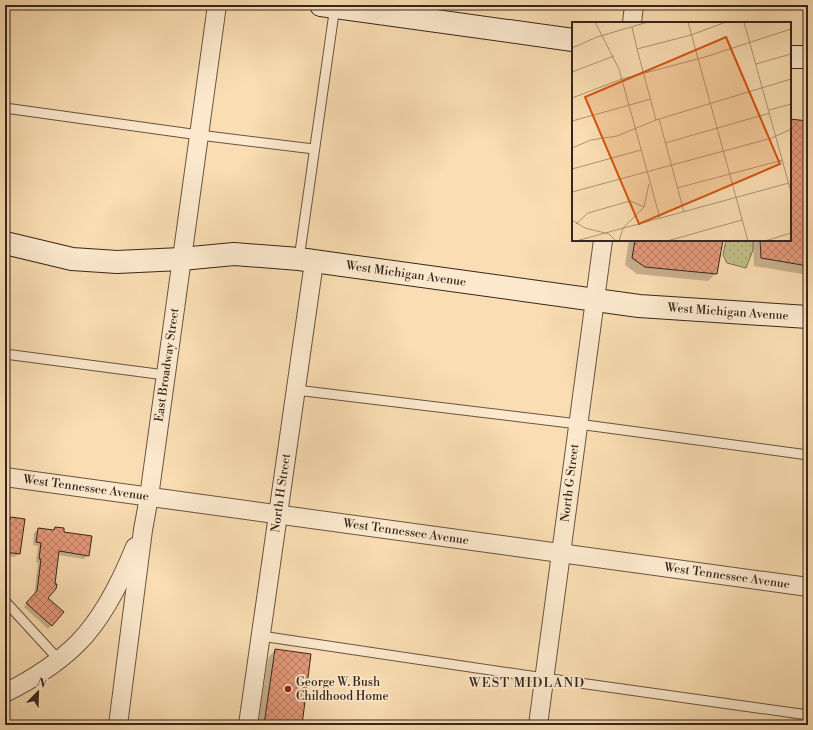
<svg xmlns="http://www.w3.org/2000/svg" width="813" height="730" font-family="'Libre Bodoni',serif">
<style>
.park{fill:url(#park-dots);stroke:#7c7253}
.shadow{fill:#0003}
.building{fill:url(#building-cross-hatch);stroke:#36261e}
.lines{fill:none;stroke-linecap:round;stroke-linejoin:round}
.lane-casing{stroke:#675443;stroke-width:11}
.street-casing{stroke:#675443;stroke-width:20}
.secondary-casing{stroke:#36261e;stroke-width:24}
.lane{stroke:#fce9cd;stroke-width:9}
.street{stroke:#fce9cd;stroke-width:18}
.secondary{stroke:#fce9cd;stroke-width:22}
.poi-dot{fill:#8f2418;stroke:#fce9cd;stroke-width:1.5}
.labels{text-anchor:middle;dominant-baseline:central;stroke-width:3.5;stroke-linejoin:round;paint-order:stroke}
.street-label{font-size:12px;fill:#36261e;stroke:#fce9cd}
.poi-label{font-size:12px;fill:#36261e;stroke:#fce9cd;text-anchor:start}
.neighbourhood-label{font-size:13px;letter-spacing:1px;fill:#36261e;stroke:#fce9cd}
.inset-road{fill:none;stroke:#ac9477;stroke-width:1}
.view{fill:#d6540e;fill-opacity:0.15;stroke:#d6540e;stroke-width:2}
.inset-edge{fill:none;stroke:#36261e;stroke-width:2}
</style>
<defs>
<pattern id="park-dots" width="8" height="8" patternUnits="userSpaceOnUse"><rect width="8" height="8" fill="#c3bf88"/><path d="M2 2h.1M6 6h.1" fill="none" stroke="#a8a475" stroke-width="1.8" stroke-linecap="round"/></pattern>
<pattern id="building-cross-hatch" width="8" height="8" patternUnits="userSpaceOnUse"><rect width="8" height="8" fill="#e5997a"/><path d="M0 0l8 8M0 8l8-8" fill="none" stroke="#ba7d63"/></pattern>
</defs>
<rect width="100%" height="100%" fill="#faddb2"/>
<filter id="stains"><feTurbulence type="fractalNoise" baseFrequency=".005" numOctaves="4"/><feColorMatrix values="0 0 0 0 .2 0 0 0 0 .09 0 0 0 0 .02 0 0 0 .5 -.17"/></filter>
<radialGradient id="worn" r=".72"><stop offset=".6" stop-color="#630" stop-opacity="0"/><stop offset="1" stop-color="#630" stop-opacity=".3"/></radialGradient>
<polygon class="park" points="726,240 753,240 753,250 746,268 727,263 723,255"/>
<g class="shadow">
<polygon points="790,120 808,122 808,275 754,266 753,240 790,240"/>
<polygon points="629,240 722,240 716,273 708,281 637,274 625,265"/>
<polygon points="11,518 19,554 15,557 5,556 5,520 8,521"/>
<polygon points="55,528 62,532 88,555 84,559 58,555 46,598 63,613 48,629 24,607 34,596 38,563 36,562 38,546 33,545 34,533 38,529 52,531"/>
<polygon points="275,650 301,725 258,725 268,658"/>
</g>
<g class="building">
<polygon points="790,119 808,121 808,266 761,258 760,240 790,240"/>
<polygon points="635,240 723,240 717,274 645,267 632,258"/>
<polygon points="11,517 25,519 20,554 5,552 5,519 10,520"/>
<polygon points="55,527 64,528 64,532 92,536 89,556 59,551 55,584 57,584 56,589 48,598 64,612 52,626 26,603 37,591 41,559 39,559 41,543 36,542 38,528 54,530"/>
<polygon points="275,649 311,654 302,725 264,725"/>
</g>
<g class="lines">
<g class="lane-casing">
<g id="lane">
<polyline points="5,108 199,135 314,149"/>
<polyline points="299,259 335,6"/>
<polyline points="5,354 165,375"/>
<polyline points="296,390 578,424 808,455"/>
<polyline points="5,601 59,660"/>
<polyline points="261,636 544,678 808,715"/>
</g>
</g>
<g class="street-casing">
<g id="street">
<polyline points="632,23 634,5"/>
<polyline points="5,477 808,587"/>
<path d="M5,693c26,-13 52,-29 73,-50 25,-25 44,-64 57,-96"/>
<polyline points="118,725 143,530 149,497 217,5"/>
<polyline points="248,725 314,262"/>
<polyline points="538,725 603,240"/>
</g>
</g>
<g class="secondary-casing">
<g id="secondary">
<polyline points="321,5 573,40"/>
<polyline points="790,57 808,57"/>
<polyline points="5,243 72,259 117,262 181,259 234,254 299,259 639,306 808,317"/>
</g>
</g>
<use href="#lane" class="lane"/>
<use href="#street" class="street"/>
<use href="#secondary" class="secondary"/>
</g>
<circle class="poi-dot" cx="288" cy="689" r="4"/>
<g class="labels">
<g class="street-label">
<text transform="translate(406 274) rotate(8)">West Michigan Avenue</text>
<text transform="translate(728 312) rotate(4)">West Michigan Avenue</text>
<text transform="translate(167 365) rotate(-82)">East Broadway Street</text>
<text transform="translate(570 483) rotate(-83)">North G Street</text>
<text transform="translate(86 488) rotate(8)">West Tennessee Avenue</text>
<text transform="translate(281 493) rotate(-82)">North H Street</text>
<text transform="translate(406 532) rotate(8)">West Tennessee Avenue</text>
<text transform="translate(727 576) rotate(8)">West Tennessee Avenue</text>
</g>
<g class="poi-label">
<text x="296" y="682">George W. Bush<tspan x="296" dy="14">Childhood Home</tspan></text>
</g>
<g class="neighbourhood-label">
<text x="527" y="683">WEST MIDLAND</text>
</g>
</g>
<g transform="translate(572 22)">
<rect width="219" height="219" fill="#faddb2"/>
<path class="inset-road" d="M23,0l24,47 41,149M116,0l60,219M172,0l47,170M60,5l5,22 54,-14 35,-13M0,26l25,-11 51,-15M65,27l19,71M184,42l35,-10M0,50l42,-16M0,76l50,-19 83,-22 86,-28M197,88l22,-6M87,97l25,93M0,99l79,-22M93,121l105,-30M0,126l19,-8 26,-4 39,-16 135,-41M0,147l69,-19M105,166l106,-28M0,170l200,-54 19,-9M0,198l13,8 24,6 7,7M4,202l12,-11 42,-12 14,6M4,219l213,-58M47,219l4,-13 21,-21 5,-23M95,219l75,-21M193,219l26,-8"/>
<path class="view" d="M154,15l54,127 -141,60 -54,-127z"/>
<rect width="219" height="219" class="inset-edge"/>
</g>
<rect width="813" height="730" fill="none" stroke="#faddb2" stroke-width="20"/>
<rect x="6" y="6" width="801" height="718" fill="none" stroke="#36261e" stroke-width="2"/>
<rect x="10" y="10" width="793" height="710" fill="none" stroke="#36261e"/>
<g transform="translate(38 692) rotate(23)" stroke="#fce9cd" stroke-width="3" paint-order="stroke">
<path d="M0-3L7 15L0 10L-7 15Z" fill="#36261e"/>
<text y="-6" font-size="11" font-weight="bold" text-anchor="middle" fill="#36261e">N</text>
</g>
<rect width="100%" height="100%" filter="url(#stains)"/>
<rect width="100%" height="100%" fill="url(#worn)"/>
</svg>
